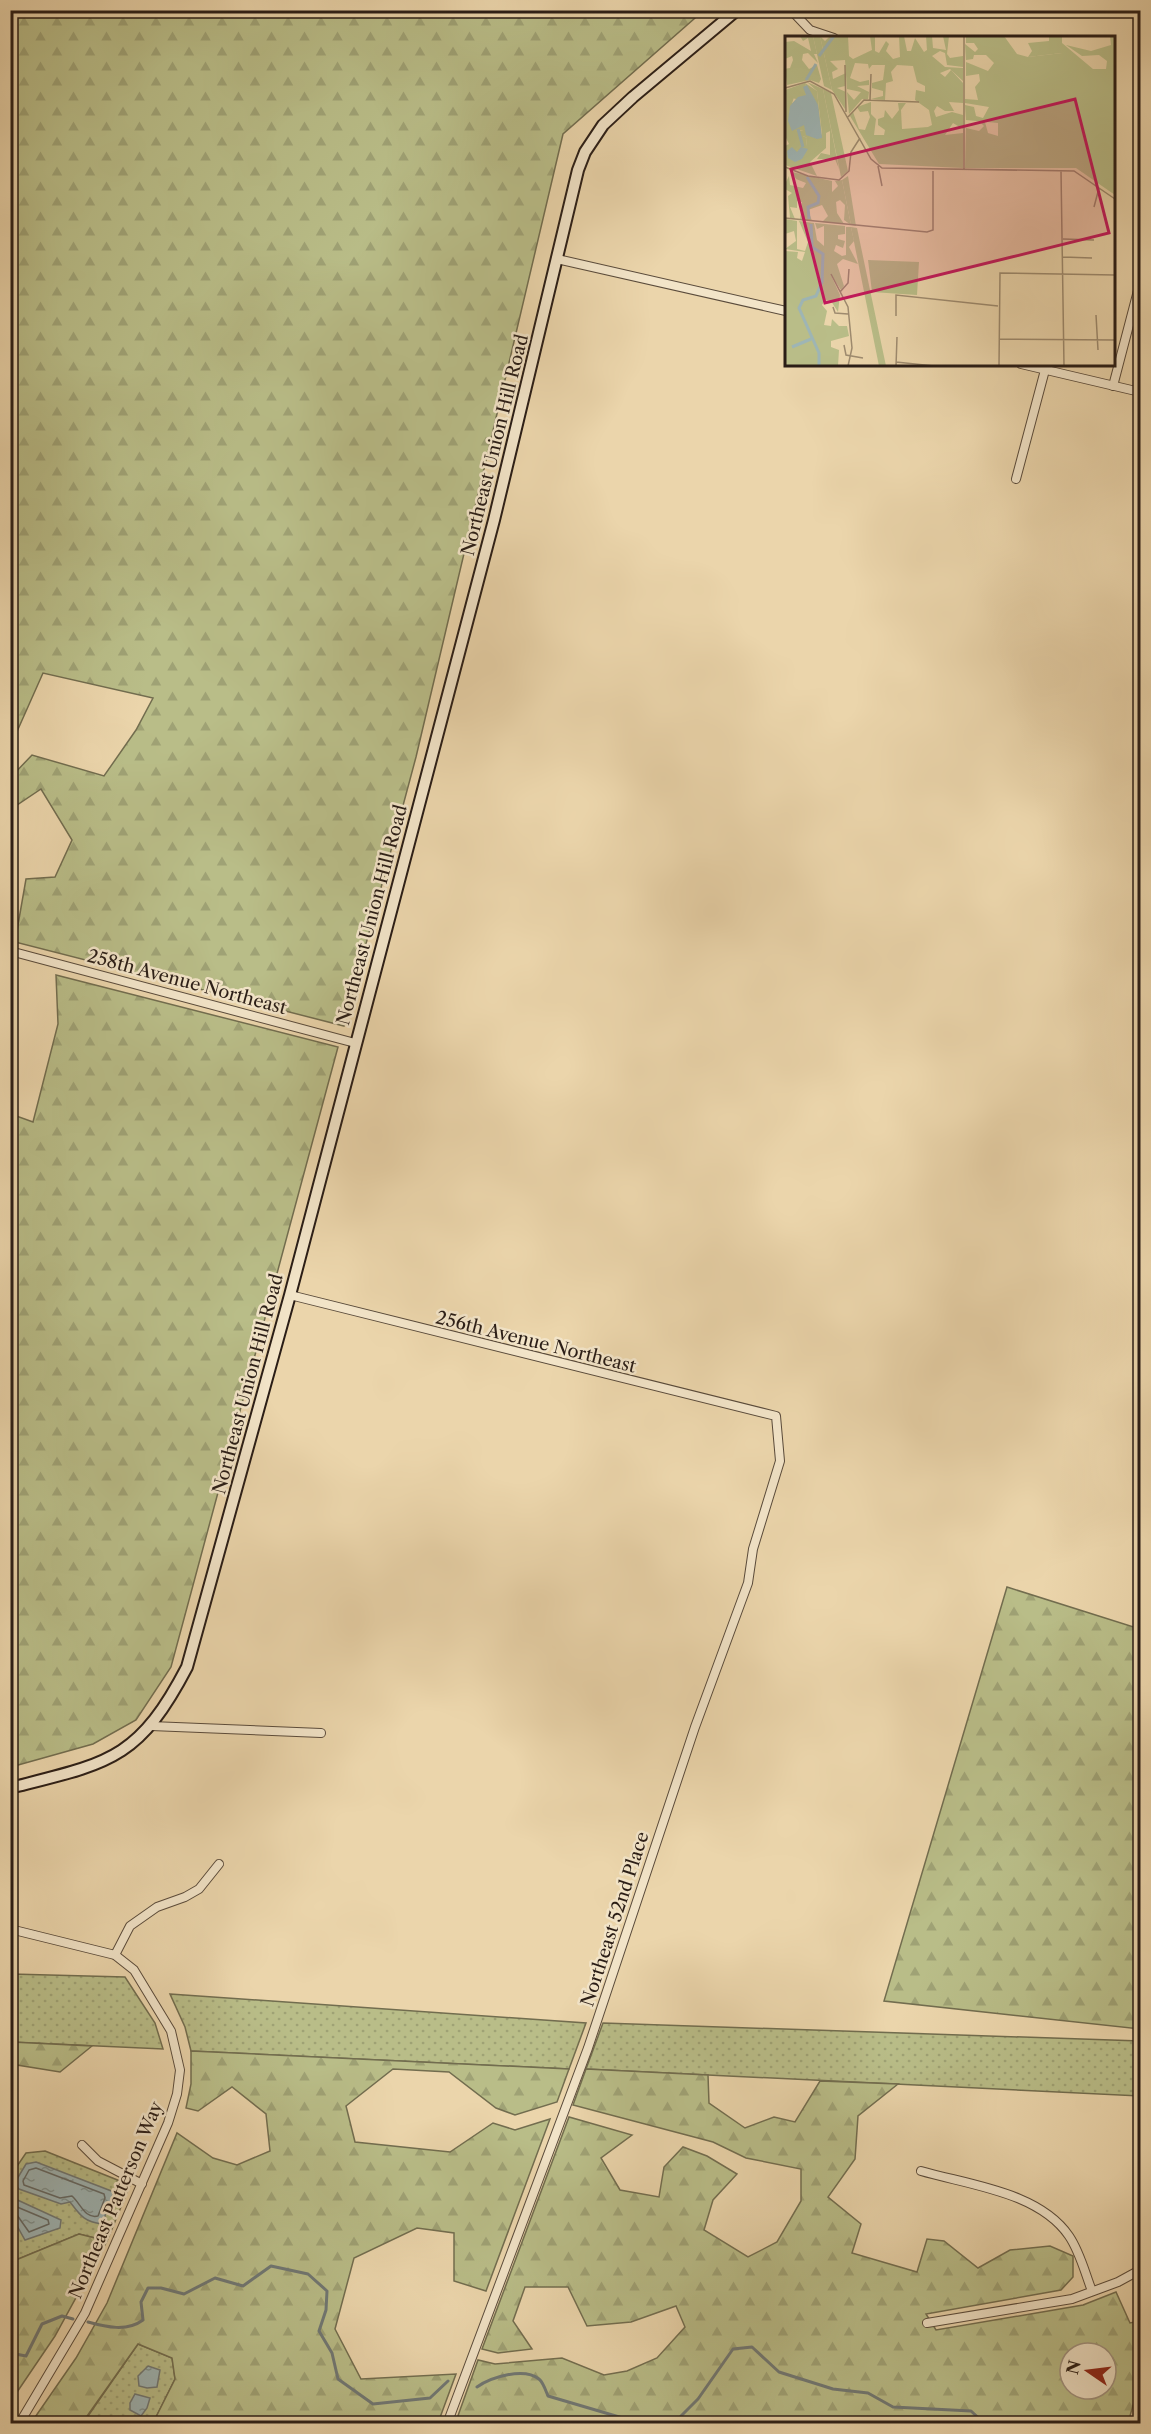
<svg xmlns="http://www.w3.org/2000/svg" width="1151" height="2434" font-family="'Libre Caslon Text',serif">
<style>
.grass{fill:url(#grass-dots);stroke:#726d4f;stroke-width:1.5}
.forest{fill:url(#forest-firs);stroke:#726d4f;stroke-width:1.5;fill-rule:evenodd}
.water{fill:url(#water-ripples);stroke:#707875;stroke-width:1.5}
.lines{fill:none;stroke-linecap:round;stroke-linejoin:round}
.shore{stroke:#646966;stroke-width:1.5}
.stream{stroke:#707875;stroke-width:3}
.street-casing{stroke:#5a4b3b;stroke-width:10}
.secondary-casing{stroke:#2a1d16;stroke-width:14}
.street{stroke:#f2e4c8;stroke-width:8}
.secondary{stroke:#f2e4c8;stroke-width:10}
.labels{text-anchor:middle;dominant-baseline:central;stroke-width:5;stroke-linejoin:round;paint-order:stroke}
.street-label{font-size:18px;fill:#2a1d16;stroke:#f2e4c8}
.inset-river{fill:none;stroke:#9eb5b5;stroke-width:3}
.inset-road{fill:none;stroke:#9e8b6f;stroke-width:1.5}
.view{fill:#c2185b;fill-opacity:0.15;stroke:#c2185b;stroke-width:3}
.inset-edge{fill:none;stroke:#2a1d16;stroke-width:3}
</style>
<defs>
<pattern id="grass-dots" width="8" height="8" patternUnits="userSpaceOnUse" patternTransform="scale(1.5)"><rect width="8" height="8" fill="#b9bd88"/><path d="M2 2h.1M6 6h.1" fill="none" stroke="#9fa275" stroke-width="1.8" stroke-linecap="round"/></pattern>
<pattern id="forest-firs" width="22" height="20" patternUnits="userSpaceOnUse" patternTransform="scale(1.5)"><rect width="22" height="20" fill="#b9bd88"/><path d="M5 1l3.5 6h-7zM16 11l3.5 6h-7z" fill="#9fa275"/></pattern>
<pattern id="water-ripples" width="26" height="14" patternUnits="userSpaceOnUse" patternTransform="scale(1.5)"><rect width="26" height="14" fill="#9eb5b5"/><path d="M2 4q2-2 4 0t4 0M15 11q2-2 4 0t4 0" fill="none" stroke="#819392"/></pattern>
</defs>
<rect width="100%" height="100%" fill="#ebd5ab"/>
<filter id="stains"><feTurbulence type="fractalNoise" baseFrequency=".00333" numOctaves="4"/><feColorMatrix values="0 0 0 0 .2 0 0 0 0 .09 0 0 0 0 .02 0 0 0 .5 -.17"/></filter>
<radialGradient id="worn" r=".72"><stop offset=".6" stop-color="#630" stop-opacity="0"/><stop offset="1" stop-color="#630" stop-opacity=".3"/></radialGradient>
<g class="grass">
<polygon points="11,1974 125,1977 155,2023 163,2049 11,2042"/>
<polygon points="170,1994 586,2023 569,2069 191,2051 185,2027"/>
<polygon points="603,2023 1140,2041 1140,2096 586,2069"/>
<polygon points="45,2151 130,2185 107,2241 79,2234 11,2262 11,2175 26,2153"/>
<polygon points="138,2344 172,2358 175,2379 153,2423 79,2424 86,2419"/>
</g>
<g class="forest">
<polygon points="11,10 703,11 563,134 416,757 344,1026 15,942 26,879 55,877 72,840 41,789 11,809 11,777 32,755 104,776 136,730 153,698 43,673 11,745"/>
<polygon points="56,975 338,1047 171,1667 136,1720 93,1744 11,1767 11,1114 33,1122 58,1024"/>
<polygon points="1007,1587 1140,1629 1140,2029 884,2001"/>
<polygon points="11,2042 92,2046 60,2072 11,2064"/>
<polygon points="191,2051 569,2069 557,2102 515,2115 496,2108 449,2072 393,2069 346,2106 355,2142 450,2152 493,2123 515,2130 550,2119 486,2291 454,2281 454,2233 417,2228 354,2258 335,2329 361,2379 456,2374 438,2423 305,2424 284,2418 281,2424 153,2423 175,2379 172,2358 138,2344 85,2419 79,2423 31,2423 76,2358 107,2303 177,2133 213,2158 237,2165 270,2151 266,2114 232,2087 198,2111 186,2108 191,2084"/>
<path d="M586,2069l122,6 1,28 36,25 29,-11 21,5 25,-41 78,3 -40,32 -3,43 -27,38 33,27 -9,29 65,19 10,-33 17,2 34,27 32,-18 40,-4 23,10v21l-12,13 -135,24 10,16 147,-25 33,-13 14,31 10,-2v60l-12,42 -673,1 23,-64 17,4 67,-6 42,17 23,-4 30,-13 28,-31 -9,-21 -45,16 -44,4 -19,-39h-43l-12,34 19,28 -34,4 -16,-4 87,-232 63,18 -31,23 19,32 39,7 5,-30 19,-20 24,9 30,18 -24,26 -9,30 44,27 29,-15 24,-41v-32l-55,-11 -33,-16 -140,-37zM1070,2353h36v36h-36z"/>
<polygon points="79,2234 107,2241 55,2336 11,2401 11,2262"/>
</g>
<g class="water">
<path d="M36,2162l78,30 -12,32c-18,-2 -22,-9 -32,-22l-9,2 -42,-15 -5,-5 12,-20z"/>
<polygon points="11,2197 61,2220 60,2228 25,2240 11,2215"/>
<polygon points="148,2366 160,2370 157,2387 147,2388 139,2386 138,2376"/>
<polygon points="135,2394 150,2398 147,2408 141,2416 130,2410 130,2403"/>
</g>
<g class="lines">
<g class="shore">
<path d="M36,2168l68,26 1,4 -7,18c-13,3 -17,-12 -26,-20l-12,2 -36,-13 -1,-4 6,-11z"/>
<polyline points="10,2204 48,2220 49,2224 29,2232 17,2215 10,2213"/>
</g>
<g class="stream">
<path d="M88,2322c18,5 39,10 55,-2l-2,-18 7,-14h13l23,6 31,-16 28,8 28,-20 37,8 19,17 -1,19 -7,21 13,22 6,26 35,25 57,-6 18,-17"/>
<polyline points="10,2353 26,2356 42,2324 62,2316 73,2319"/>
<path d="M477,2387c14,-10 47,-20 62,-8 4,3 7,12 9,17l95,28"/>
<polyline points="673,2424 698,2399 733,2349 752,2347 779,2372 833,2389 868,2393 893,2407 971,2411 985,2424"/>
</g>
<g class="street-casing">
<g id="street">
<polyline points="791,10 810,30 834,38"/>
<polyline points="557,259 786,311"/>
<polyline points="1021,364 1140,392"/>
<polyline points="1113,386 1140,283"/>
<polyline points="1016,479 1045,370"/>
<polyline points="10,951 355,1043"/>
<polyline points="290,1295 776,1416 780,1461 753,1549 748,1583 695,1727 588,2048 447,2424"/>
<polyline points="151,1726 321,1733"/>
<polyline points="10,1929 115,1955 134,1970 171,2031 180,2070 177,2094 168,2123 85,2313 19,2424"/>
<polyline points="115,1955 130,1926 157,1907 185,1897 199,1889 219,1864"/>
<polyline points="82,2145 98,2161 142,2184"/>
<path d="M921,2171c48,14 118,21 148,65 11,16 16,37 23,55"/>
<polyline points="927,2323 1072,2299 1118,2282 1140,2270"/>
</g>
</g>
<g class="secondary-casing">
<path id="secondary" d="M10,1788c98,-25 128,-27 177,-121l103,-372 204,-775 84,-350 7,-18 18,-27 30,-28 104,-87"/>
</g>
<use href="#street" class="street"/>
<use href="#secondary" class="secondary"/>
</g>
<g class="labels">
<g class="street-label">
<text transform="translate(495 445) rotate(-76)">Northeast Union Hill Road</text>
<text transform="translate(372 915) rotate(-75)">Northeast Union Hill Road</text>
<text transform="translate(187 982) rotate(15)">258th Avenue Northeast</text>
<text transform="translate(536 1342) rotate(14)">256th Avenue Northeast</text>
<text transform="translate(248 1384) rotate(-75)">Northeast Union Hill Road</text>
<text transform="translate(615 1919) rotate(-72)">Northeast 52nd Place</text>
<text transform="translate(116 2200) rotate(-67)">Northeast Patterson Way</text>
</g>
</g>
<g transform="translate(785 36)">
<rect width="330" height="330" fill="#ebd5ab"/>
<path d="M28,0h7l12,54 -8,-4zM264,0h13v17l-34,4 4,-6 -4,-8 21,-2zM38,53l8,4 17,78 -7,6zM63,140l8,50 -5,-1 -9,-45zM66,191l6,1 29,138h-7z" fill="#b9bd88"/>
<path d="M15,0h13l4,18h-3l4,9 -10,-10 -5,1 -1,6 7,9 8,-4 4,14 -2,4 -9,-3 -23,5 -2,-16 5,-1 3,-8 -1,-4 -7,3v-17l9,-1 17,10 -3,-13 -5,3zM35,0l5,5 5,-5h18l1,20 4,3 19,-9 -2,-14h5v15l4,2 7,-12 3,3 -3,7 7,8 7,-2 -1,-21h5l3,15h4l4,-13 9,14 3,-2 -1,-14h6l1,12 13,2 -3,-14h6l-2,18 3,4 13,-2v11l-16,-2 -2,-12 -5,-2 -8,5 13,11 18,1v13l-13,-12 -10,4 5,4 6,-7 12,13v20l-14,-1 5,9h-9l-8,-5 -3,5 2,6 16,-5 11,3v14l-10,-6 -8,12 18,-2v35l-84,-4 -29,-48 3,-4 6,17 6,1 5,-13 -2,-6 -8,1 -3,-5 14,-5v12l5,5 -2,16h10l1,-5 -7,-5v-6l6,-2 1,-7 7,9 7,-9 -1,-7h8l-5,7 1,19 26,-2 4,-2 -3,-15 -14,-10 1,-10 9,2v-6l-8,-4 -4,-16 -16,-1 -6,7 2,9 -7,2 -1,17 -14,-1 12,-3v-5l-11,-3v-5l11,-3 2,-15h-13l-3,4 -1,-5 -13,-1 -5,15 10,4 9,-2v5l-12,1 12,6 -1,7h-6l-13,15 -2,-22 7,8 7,-8 -14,-3 -2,-29 -15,1 8,8 -6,3 1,7 13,-6 -1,13 -8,2 9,4 -1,17 -13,-19zM181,0h38l13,18 11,3 34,-4v-10l31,26h13l1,-8 -8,-6 -17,1 -16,-11 25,6 20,-6 -1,-9h5v159l-39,-27h-111l1,-40 13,3 5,-5 -3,-3 4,-1 3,11 10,3v-13l-32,-3 -1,-15 9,2 2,9 7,2 6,-11 -24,-4v-4l13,1 -3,-13 5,-6 -1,-7 -13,2v-14l22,9 6,-8 -8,-8h-12l-1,4 -7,1 -1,-16 10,8 3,-3 -4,-6h-8zM22,46l16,7 16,80 -4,-10h-18l4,-6 9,2v-24l-4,2v15l-16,14 7,14 -32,-11v-19l4,-2 -4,-8v-46l20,-7 1,12 -12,2 -5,17 8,17 7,-1 -1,6 4,2 -1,9 -7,4 -7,-3 3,14 27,-28 -5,-43zM7,136l40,9v11l6,-6 -3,-5 7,-1 9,45 -7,-5 1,-15 -5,-5 -4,2 1,11 7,11 -22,-2 6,-6 -6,-11 -14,5 4,11 -12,-1 2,-18 -5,-1v7l-7,-1 5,12 -5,-1 -2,-22 4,-3 -7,-4v-5l4,-8 1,9 13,3 3,-5 -10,-4zM0,183l12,2v28l8,2 3,-9 -9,-21 15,2 3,17 7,6v-20l-7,3 -2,-6 30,3v8l-7,1v4l7,2 -2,7 -7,-3 -2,6 8,5 4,-1v-28h5l3,14 -5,6 9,17 -15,-5 -6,5 7,22 -3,4 -10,-15 9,20 -2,17 -7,-11 -6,-1 -3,5 5,6 -3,14 7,1 1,-7 7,7h8l2,10 -18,5v6l8,3 -1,16h-53v-115l13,1 -1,6 5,3 3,-9 -20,-3 11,-8 -2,-10 -9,3zM83,224l51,2 -2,33 -45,-3z" fill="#b9bd88"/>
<path d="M10,32l7,6 15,-5 -26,15 1,-6 -7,-9zM20,47l12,8 5,47 -5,13 -22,11 -7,-4 -1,-7 5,-4 7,4 2,-4 5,-1 1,-8 -4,-2v-6l-11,1 -2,-25 6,-7 -9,-2 1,-4 18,2z" fill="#b9bd88"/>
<path d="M22,49l11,20 4,33 -5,1 -11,-4 -2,-10 -12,6 -4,-10 2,-15 8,-9 8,-2 -3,-8zM7,111l5,5 4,-5 7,2 -6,10 -7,3 -7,-4 -1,-7z" fill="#9eb5b5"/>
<path class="inset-river" d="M34,20l15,-20M21,44l10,-16M13,93l5,18M22,141l12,19 -1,7 -10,4 1,12M26,188l1,23 11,7 -1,28 -6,14 -13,4 -4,8 20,45v13M7,311l19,-8"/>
<path class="inset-road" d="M179,0v133M60,29l1,47M0,52l25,-7 24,13 37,65 11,9 192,3 41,28M85,64l1,-26M63,81l16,-17 55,2M93,130l4,20M0,131l23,9 31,4 10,-9 2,-19 9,-14M276,135l3,195M309,171l5,-19M0,182l142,14 6,-2v-59M278,203l31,1M278,221l29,1M46,238l17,33 4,41 -4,18M55,256l8,-9 1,-14M48,271l2,6 13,1M311,279l2,35M111,280v-21l102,11M214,303l116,1M59,309l2,10 17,3M111,326l38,4M111,330l1,-29M214,330l1,-93 115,2"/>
<path class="view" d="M290,63l34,134 -284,70 -34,-134z"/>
<rect width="330" height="330" class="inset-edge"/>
</g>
<rect width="1151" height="2434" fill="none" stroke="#ebd5ab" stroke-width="36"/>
<rect x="12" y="12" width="1127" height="2410" fill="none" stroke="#2a1d16" stroke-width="3"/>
<rect x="18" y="18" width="1115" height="2398" fill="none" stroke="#2a1d16" stroke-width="1.5"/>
<g transform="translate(1088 2371) rotate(284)"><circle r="28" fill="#f2e4c8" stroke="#a29481" stroke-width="1.5"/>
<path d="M0-4.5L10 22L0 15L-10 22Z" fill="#8f2418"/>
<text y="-9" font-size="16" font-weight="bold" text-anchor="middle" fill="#2a1d16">N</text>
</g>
<rect width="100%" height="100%" filter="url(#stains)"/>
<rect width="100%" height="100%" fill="url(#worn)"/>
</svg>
